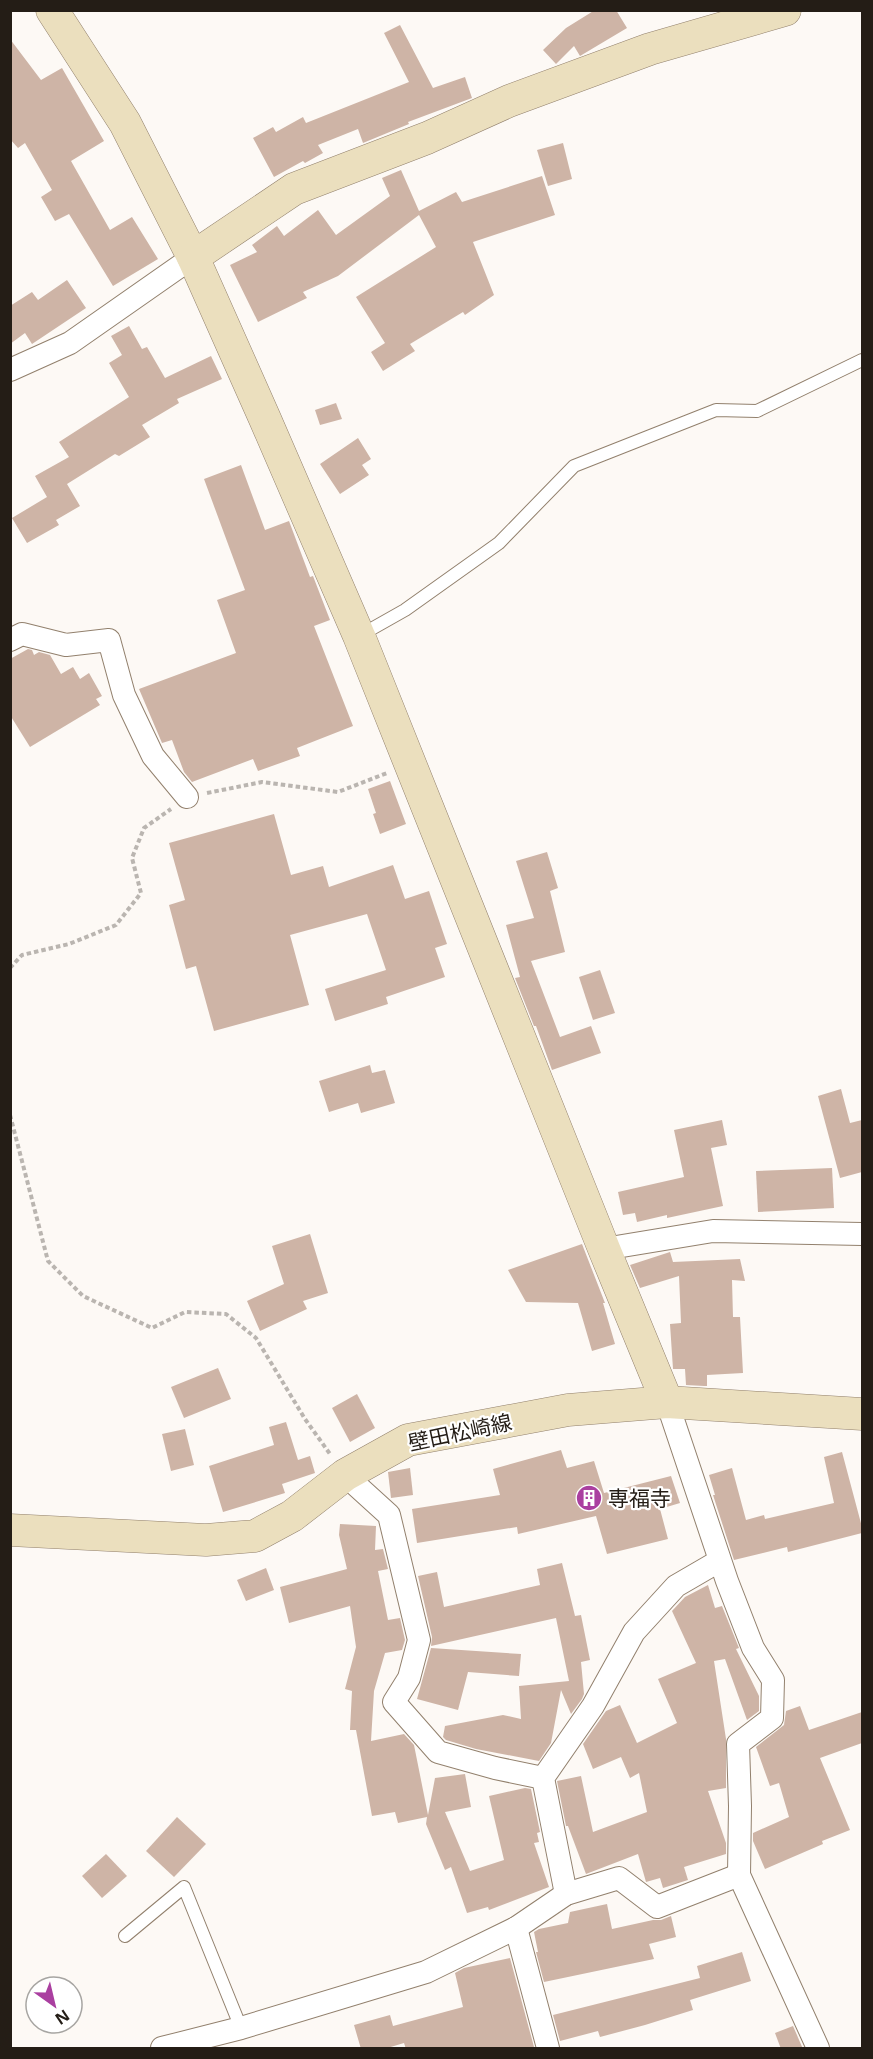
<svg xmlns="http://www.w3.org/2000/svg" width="873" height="2059" font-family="'Open Sans','Noto Sans JP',sans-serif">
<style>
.building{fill:#ceb4a6}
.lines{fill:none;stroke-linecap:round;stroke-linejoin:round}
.lane-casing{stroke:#92806d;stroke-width:14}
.street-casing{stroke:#92806d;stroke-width:24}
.secondary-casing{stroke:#92806d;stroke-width:33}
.path{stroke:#bab5b0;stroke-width:4;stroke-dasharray:4.5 3;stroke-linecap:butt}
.lane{stroke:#fff;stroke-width:12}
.street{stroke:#fff;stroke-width:22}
.secondary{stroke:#ebdfbe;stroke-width:32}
.labels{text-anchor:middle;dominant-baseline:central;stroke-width:4.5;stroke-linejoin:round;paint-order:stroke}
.street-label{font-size:21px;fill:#241d16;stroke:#fff}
.poi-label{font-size:21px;fill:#241d16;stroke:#fff;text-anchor:start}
</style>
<rect width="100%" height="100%" fill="#fdf9f5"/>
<g class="building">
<polygon points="595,10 616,10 627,28 580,56 574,46 556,64 543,50 566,28"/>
<polygon points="400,25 433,88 465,77 472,98 408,122 409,124 363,143 358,129 318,145 323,153 305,163 303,161 274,177 253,138 273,127 276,132 303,117 306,123 409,82 384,33"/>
<polygon points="10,39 41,80 62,68 104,141 71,161 110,230 132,217 158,259 113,286 69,214 55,221 41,197 52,190 25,143 18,148 10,139"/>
<polygon points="563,143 572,179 548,186 537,150"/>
<polygon points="401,170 419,211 456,192 462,202 542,176 555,215 473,242 494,295 465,315 463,312 410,344 415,351 383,371 371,352 385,343 356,297 436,247 419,215 338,276 303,292 307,298 258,322 230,265 257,252 252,245 277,226 284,236 318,210 336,235 390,196 382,178"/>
<polygon points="67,280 86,308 32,344 25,333 10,344 10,306 32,292 38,300"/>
<polygon points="129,326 142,349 147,347 165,378 211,356 222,379 177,399 179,403 142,425 150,437 119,456 115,454 67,484 80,506 56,520 59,525 27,543 12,518 47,497 35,476 69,457 59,442 129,397 109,363 122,355 111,336"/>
<polygon points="336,403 342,419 320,425 315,410"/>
<polygon points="358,438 371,459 362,465 369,475 340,494 320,464"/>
<polygon points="241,465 265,530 289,521 310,577 313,576 330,620 314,626 353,726 297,748 300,756 258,771 253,759 192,782 184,772 172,740 162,743 139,689 236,653 217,600 245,590 204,479"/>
<polygon points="28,649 32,650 34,655 39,652 50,655 61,674 73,667 80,679 89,673 102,696 96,699 100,705 30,747 10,715 10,659"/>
<polygon points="390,781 406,824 380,834 373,814 376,813 368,789"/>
<polygon points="274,814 291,875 323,866 329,887 393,865 405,899 429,891 447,944 435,948 445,977 386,997 388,1004 335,1021 325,989 386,970 367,914 290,935 309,1005 214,1031 196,966 186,969 169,905 185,900 169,843"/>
<polygon points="547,852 558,888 550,891 565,952 531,961 560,1037 591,1026 601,1053 552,1070 536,1026 534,1026 515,978 520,977 506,925 534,918 516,861"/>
<polygon points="600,970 615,1013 593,1020 579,977"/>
<polygon points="370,1065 372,1073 385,1070 395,1103 361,1113 358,1103 329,1112 319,1081"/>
<polygon points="841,1089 850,1123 862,1120 862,1172 840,1178 818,1096"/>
<polygon points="722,1120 727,1145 711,1148 723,1206 667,1218 667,1215 637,1222 635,1213 623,1215 618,1192 684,1177 674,1130"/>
<polygon points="832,1168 834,1208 758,1212 756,1171"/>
<polygon points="310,1234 328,1293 303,1301 307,1309 260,1331 247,1301 284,1284 272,1246"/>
<polygon points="582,1244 605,1303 603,1303 615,1344 592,1351 578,1303 526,1302 508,1270"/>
<polygon points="670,1252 673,1262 740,1259 745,1281 732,1280 733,1317 740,1317 743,1373 707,1375 707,1386 704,1386 686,1385 685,1369 673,1369 670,1324 681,1323 679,1276 640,1288 630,1265"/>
<polygon points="218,1368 231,1399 184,1418 171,1387"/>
<polygon points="357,1394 375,1428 350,1442 332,1408"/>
<polygon points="286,1422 298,1460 310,1456 315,1473 282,1484 285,1493 223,1512 209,1466 274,1445 269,1427"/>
<polygon points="185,1429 194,1465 171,1471 162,1434"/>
<polygon points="561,1450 567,1468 594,1461 604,1493 671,1476 680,1503 660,1509 668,1539 607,1554 596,1516 518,1534 517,1527 417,1543 412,1509 500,1495 493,1469"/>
<polygon points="842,1452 862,1527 862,1533 788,1552 787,1547 734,1560 713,1495 715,1495 709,1475 732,1468 746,1520 764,1515 765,1519 834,1503 824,1457"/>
<polygon points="410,1468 413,1495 391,1498 388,1472"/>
<polygon points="340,1524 376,1526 375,1550 383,1549 388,1569 378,1571 388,1620 400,1618 405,1640 402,1650 385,1653 374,1691 371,1741 404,1734 414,1745 428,1815 435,1778 465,1774 471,1807 445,1812 470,1871 504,1860 489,1796 525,1788 531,1789 540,1832 537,1833 539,1842 534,1843 549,1887 489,1910 488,1907 467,1913 451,1867 445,1870 426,1824 427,1817 398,1823 395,1812 372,1816 356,1730 350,1730 352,1691 345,1689 356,1647 350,1606 289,1623 280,1587 347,1569 339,1535"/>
<polygon points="562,1563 575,1616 581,1615 590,1660 581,1662 584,1694 582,1699 571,1714 561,1690 551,1743 539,1761 476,1749 446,1740 443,1737 445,1726 503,1715 521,1719 519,1686 569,1681 556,1618 431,1646 432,1637 418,1576 437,1572 444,1607 540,1585 537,1569"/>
<polygon points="266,1568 274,1590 246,1601 237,1580"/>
<polygon points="708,1585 715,1608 722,1606 739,1648 736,1649 759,1696 759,1711 747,1720 725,1659 714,1661 726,1739 726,1788 708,1791 726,1843 726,1854 684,1867 688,1880 663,1888 660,1878 646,1882 638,1854 586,1874 568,1826 566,1826 557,1781 581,1776 593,1832 647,1812 639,1773 630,1778 621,1757 593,1769 583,1744 606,1711 620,1705 637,1743 677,1723 658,1679 696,1663 672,1611 685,1597"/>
<polygon points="431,1648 521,1654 519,1676 468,1672 458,1710 417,1699"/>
<polygon points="800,1706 809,1730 862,1712 862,1743 820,1758 850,1830 822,1841 823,1844 765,1869 753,1841 753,1833 789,1817 779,1783 770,1786 756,1747 784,1725 786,1711"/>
<polygon points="177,1817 206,1844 174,1877 146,1851"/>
<polygon points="106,1854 127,1876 102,1898 82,1876"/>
<polygon points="607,1904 612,1929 653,1920 661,1920 671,1916 676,1937 649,1944 654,1959 544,1982 536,1952 538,1952 534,1932 539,1929 568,1923 570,1912"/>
<polygon points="742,1952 751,1981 690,2000 693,2010 645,2025 600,2037 598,2031 560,2041 553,2015 700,1978 697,1966"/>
<polygon points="510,1958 534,2047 406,2049 404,2043 384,2049 361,2049 354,2025 390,2015 393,2026 463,2007 455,1973 464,1968"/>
<polygon points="793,2026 803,2049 781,2049 775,2033"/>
</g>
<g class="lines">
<g class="lane-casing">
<g id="lane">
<polyline points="359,636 405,610 499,543 574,466 716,410 757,411 862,360"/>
<polyline points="125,1936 184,1887 241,2028"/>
</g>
</g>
<g class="street-casing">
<g id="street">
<polyline points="10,370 70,343 193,257"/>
<polyline points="10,640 22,634 66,645 109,640 124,695 153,756 187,797"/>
<polyline points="604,1249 713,1231 862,1234"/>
<polyline points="667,1402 727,1581 753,1648 773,1680 772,1718 738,1744 740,1806 739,1875 818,2048"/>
<polyline points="345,1475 389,1515 419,1640 409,1678 394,1702 438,1752 495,1768 543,1778"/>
<polyline points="566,1894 543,1778 593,1706 634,1632 676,1586 719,1561"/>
<polyline points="516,1928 548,2048"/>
<polyline points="162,2048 241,2028 426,1972 516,1928 566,1894 619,1878 657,1907 739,1875"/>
</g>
</g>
<g class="secondary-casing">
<g id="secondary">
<polyline points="52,10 125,123 193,257 265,419 359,636 604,1249 667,1402"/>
<polyline points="193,257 294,189 427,138 509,101 650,49 785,10"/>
<polyline points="10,1530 206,1540 255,1536 292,1516 345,1475 408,1440 568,1410 667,1402 862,1414"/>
</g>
</g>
<g class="path">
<polyline points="207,793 262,782 338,792 387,773"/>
<polyline points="10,968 22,955 69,944 116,925 141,893 132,858 144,828 171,809"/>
<polyline points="10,1115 48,1261 83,1296 152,1328 185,1312 226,1314 256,1338 305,1419 330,1454"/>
</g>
<use href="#lane" class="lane"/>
<use href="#street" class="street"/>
<use href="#secondary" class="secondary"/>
</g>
<defs>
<g id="building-disc" transform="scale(1.35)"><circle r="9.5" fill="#aa3fa0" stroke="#fff"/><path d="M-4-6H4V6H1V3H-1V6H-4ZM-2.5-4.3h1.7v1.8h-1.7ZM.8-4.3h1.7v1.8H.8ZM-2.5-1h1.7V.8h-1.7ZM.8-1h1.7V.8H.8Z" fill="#fff"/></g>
</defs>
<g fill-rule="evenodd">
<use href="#building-disc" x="589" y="1498"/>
</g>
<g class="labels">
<g class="street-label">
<text transform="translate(460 1432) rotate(-12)">壁田松崎線</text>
</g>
<g class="poi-label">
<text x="608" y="1498">専福寺</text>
</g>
</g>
<rect width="873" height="2059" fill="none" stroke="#241d16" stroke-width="24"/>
<g transform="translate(54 2005) rotate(146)"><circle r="28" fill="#ffffff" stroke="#a7a5a2" stroke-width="1.5"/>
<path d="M0-4.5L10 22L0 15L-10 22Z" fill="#aa3fa0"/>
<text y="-9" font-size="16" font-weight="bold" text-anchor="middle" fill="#241d16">N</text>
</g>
</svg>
